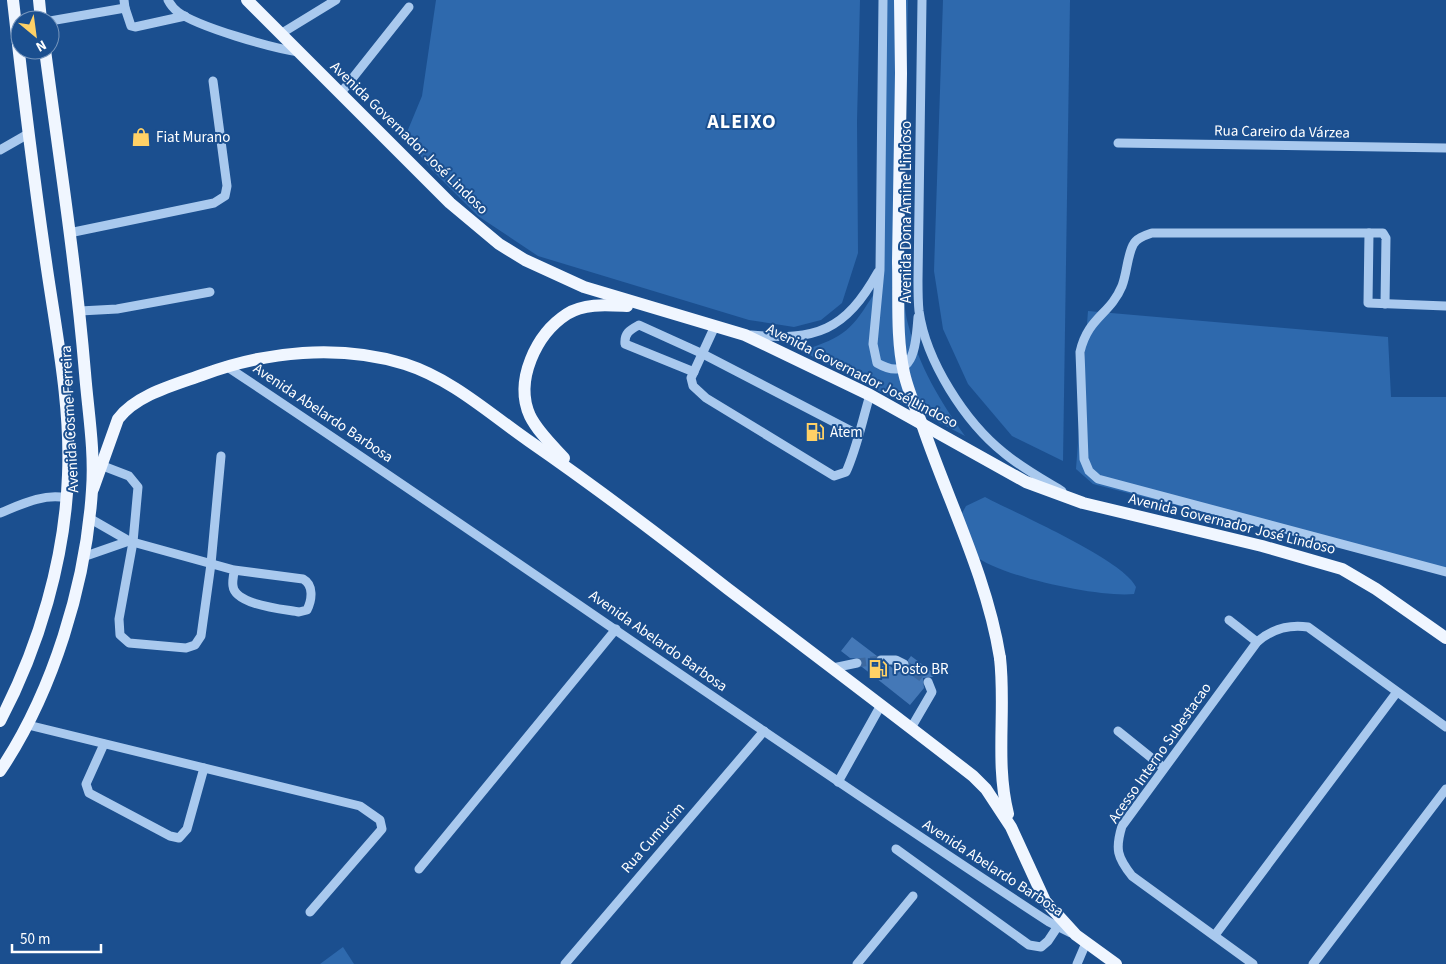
<svg xmlns="http://www.w3.org/2000/svg" width="1446" height="964" font-family="'Source Sans 3',sans-serif">
<style>
.green{fill:#2e69ad}
.building{fill:#4478b7}
.lines{fill:none;stroke-linecap:round;stroke-linejoin:round}
.minor-tunnel{stroke:#3d69a0;stroke-width:9;stroke-dasharray:9 4.5;stroke-linecap:butt}
.minor{stroke:#a9c9ee;stroke-width:9}
.major{stroke:#f0f6ff;stroke-width:12}
.major-bridge{stroke:#f0f6ff;stroke-width:12}
.labels{text-anchor:middle;dominant-baseline:central;stroke-width:4;stroke-linejoin:round;paint-order:stroke}
.street-label{font-size:15px;fill:#fff;stroke:#1b4f8f}
.poi-label{font-size:15px;fill:#fff;stroke:#1b4f8f;text-anchor:start}
.district-label{font-size:20px;font-weight:bold;letter-spacing:1px;fill:#fff;stroke:#1b4f8f}
</style>
<rect width="100%" height="100%" fill="#1b4f8f"/>
<g class="green">
<polygon points="436,0 860,0 857,121 858,253 842,303 821,320 794,327 749,320 538,256 478,216 431,169 405,137 422,96"/>
<path d="M885,0h23l-5,278c1,15 1,32 5,46 11,42 32,77 57,112l-163,-85c44,-15 49,-20 73,-59z"/>
<polygon points="943,0 1070,0 1063,461 1012,436 968,384 943,329 934,271"/>
<polygon points="1088,311 1388,337 1391,397 1446,397 1446,575 1093,484 1076,469"/>
<path d="M985,497c30,16 139,63 151,90l-2,7c-33,4 -134,-17 -160,-39 -8,-6 -14,-20 -19,-29l11,-20z"/>
<polygon points="343,947 354,964 320,964"/>
</g>
<polygon class="building" points="852,637 877,656 875,660 878,666 890,666 898,673 901,669 905,670 909,667 908,660 911,656 935,674 932,677 923,678 924,688 910,705 862,667 861,659 850,658 841,651"/>
<g class="lines">
<g class="minor-tunnel">
<polyline points="857,663 881,660"/>
<polyline points="904,664 928,682"/>
</g>
<g class="minor">
<path d="M168,0c2,4 6,9 10,12 20,15 94,36 121,40"/>
<path d="M883,0l-3,270 -7,74 4,19c38,22 39,-21 41,-46"/>
<path d="M922,0l-4,281c0,10 0,20 1,30 7,50 46,111 85,142 18,15 38,26 58,38"/>
<polyline points="125,8 131,26 135,27 185,16"/>
<polyline points="50,21 125,8 124,0"/>
<polyline points="282,33 336,0"/>
<polyline points="340,94 409,7"/>
<polyline points="1118,143 1446,148"/>
<polyline points="0,150 28,134"/>
<polyline points="69,233 214,203 225,196 227,186 213,81"/>
<polyline points="1369,233 1368,303 1446,306"/>
<path d="M1385,304l1,-66 -3,-5h-231c-6,2 -16,5 -19,12 -6,12 -6,28 -11,41 -12,29 -34,31 -42,66l4,107 5,12 9,8 348,93"/>
<polyline points="80,311 117,309 210,292"/>
<path d="M715,326l-24,52 2,8 13,12 128,78 12,-4c11,-24 16,-51 24,-77"/>
<path d="M751,335c66,6 94,-4 127,-63"/>
<path d="M226,366c276,183 546,375 823,556l22,11"/>
<path d="M694,372l-69,-28c-1,-11 5,-14 14,-19l64,29 154,80"/>
<polyline points="103,466 129,476 138,487 133,542 119,619 120,635 129,643 186,648 195,645 201,636 211,564 221,456"/>
<path d="M0,513c20,-8 44,-20 66,-15"/>
<path d="M89,518l40,23 105,29 69,9c11,6 9,21 4,31l-8,2c-16,-3 -64,-7 -66,-26 -1,-5 1,-11 1,-16"/>
<polyline points="83,557 129,541"/>
<polyline points="1229,620 1257,642"/>
<polyline points="881,660 896,660 904,664"/>
<polyline points="833,668 857,663"/>
<polyline points="28,725 360,806 380,820 382,829 310,912"/>
<polyline points="911,728 932,692 928,682"/>
<polyline points="1118,731 1164,768"/>
<polyline points="104,744 86,784 89,793 170,836 179,838 187,829 204,768"/>
<polyline points="838,782 881,705"/>
<polyline points="896,849 1029,945 1041,947 1048,941 1058,926"/>
<polyline points="419,869 616,629"/>
<polyline points="1215,935 1397,692"/>
<polyline points="565,964 764,731"/>
<polyline points="857,964 913,896"/>
<polyline points="1077,964 1086,943"/>
<path d="M1253,964l-121,-88c-15,-19 -17,-27 -10,-50l135,-184c15,-13 31,-18 51,-15l138,100"/>
<polyline points="1313,964 1446,789"/>
</g>
<g class="major">
<polyline points="39,0 41,20"/>
<polyline points="247,0 450,203 499,244 525,260 584,287 745,335 870,395 1026,482 1083,503 1262,546 1342,569 1376,589 1446,638"/>
<polyline points="898,262 901,73 900,0"/>
<path d="M564,458c-12,-13 -26,-26 -34,-42 -16,-35 6,-82 37,-102 17,-11 40,-9 60,-8"/>
<path d="M93,489l25,-70c18,-24 56,-34 84,-44 64,-24 137,-31 203,-11 47,15 85,50 124,77 68,47 134,97 199,148 82,62 164,124 245,187l13,13 25,38 34,74 31,34 40,29"/>
<path d="M1000,658c6,52 -5,104 8,156"/>
<path d="M0,721c39,-74 65,-162 68,-246 3,-68 -11,-138 -21,-206 -13,-89 -24,-179 -34,-269"/>
<path d="M0,771c53,-79 86,-187 92,-281 3,-39 -4,-79 -7,-117 -9,-108 -26,-216 -40,-323"/>
</g>
<path class="major-bridge" d="M898,262c1,36 -2,76 6,111 4,18 12,36 19,54 26,76 64,150 77,231"/>
</g>
<defs>
<g id="shop-bare" transform="scale(1.5)"><path d="M-5-2.5h2.3a2.7 3.5 0 0 1 5.4 0H5L5.5 6h-11ZM-1.5-2.5h3a1.5 2.3 0 0 0-3 0Z" fill="#ffd166" stroke="#1b4f8f" stroke-width="2.5" paint-order="stroke"/></g>
<g id="fuel-bare" transform="scale(1.5)"><path d="M-5.5-6h7V0h2V4h1.3V-2.5L3-4.5l.8-.8L6-3V5H2.5V1h-1V6h-7ZM-4.2-4.7v3.2H.2V-4.7Z" fill="#ffd166" stroke="#1b4f8f" stroke-width="2.5" paint-order="stroke"/></g>
</defs>
<g fill-rule="evenodd">
<use href="#shop-bare" x="141" y="137"/>
<use href="#fuel-bare" x="815" y="432"/>
<use href="#fuel-bare" x="878" y="669"/>
</g>
<g class="labels">
<g class="street-label">
<text transform="translate(1282 132) rotate(1)">Rua Careiro da Várzea</text>
<text transform="translate(409 138) rotate(44)">Avenida Governador José Lindoso</text>
<text transform="translate(906 212) rotate(-90)">Avenida Dona Amine Lindoso</text>
<text transform="translate(862 376) rotate(27)">Avenida Governador José Lindoso</text>
<text transform="translate(323 413) rotate(34)">Avenida Abelardo Barbosa</text>
<text transform="translate(70 419) rotate(-93)">Avenida Cosme Ferreira</text>
<text transform="translate(1232 524) rotate(14)">Avenida Governador José Lindoso</text>
<text transform="translate(658 641) rotate(35)">Avenida Abelardo Barbosa</text>
<text transform="translate(1160 753) rotate(-55)">Acesso Interno Subestacao</text>
<text transform="translate(653 838) rotate(-49)">Rua Cumucim</text>
<text transform="translate(993 868) rotate(33)">Avenida Abelardo Barbosa</text>
</g>
<g class="poi-label">
<text x="156" y="137">Fiat Murano</text>
<text x="830" y="432">Atem</text>
<text x="893" y="669">Posto BR</text>
</g>
<g class="district-label">
<text x="742" y="122">ALEIXO</text>
</g>
</g>
<g transform="translate(35 35) rotate(151)"><circle r="24" fill="#1b4f8f" stroke="#7695bc"/>
<path d="M0-4L9 19L0 12L-9 19Z" fill="#ffd166"/>
<text y="-8" font-size="14" font-weight="bold" text-anchor="middle" fill="#ffffff">N</text>
</g>
<path d="M12 944v8h89v-8" fill="none" stroke="#ffffff" stroke-width="2.5"/>
<text x="20" y="944" font-size="15" fill="#ffffff" stroke="#1b4f8f" stroke-width="4" paint-order="stroke">50 m</text>
</svg>
